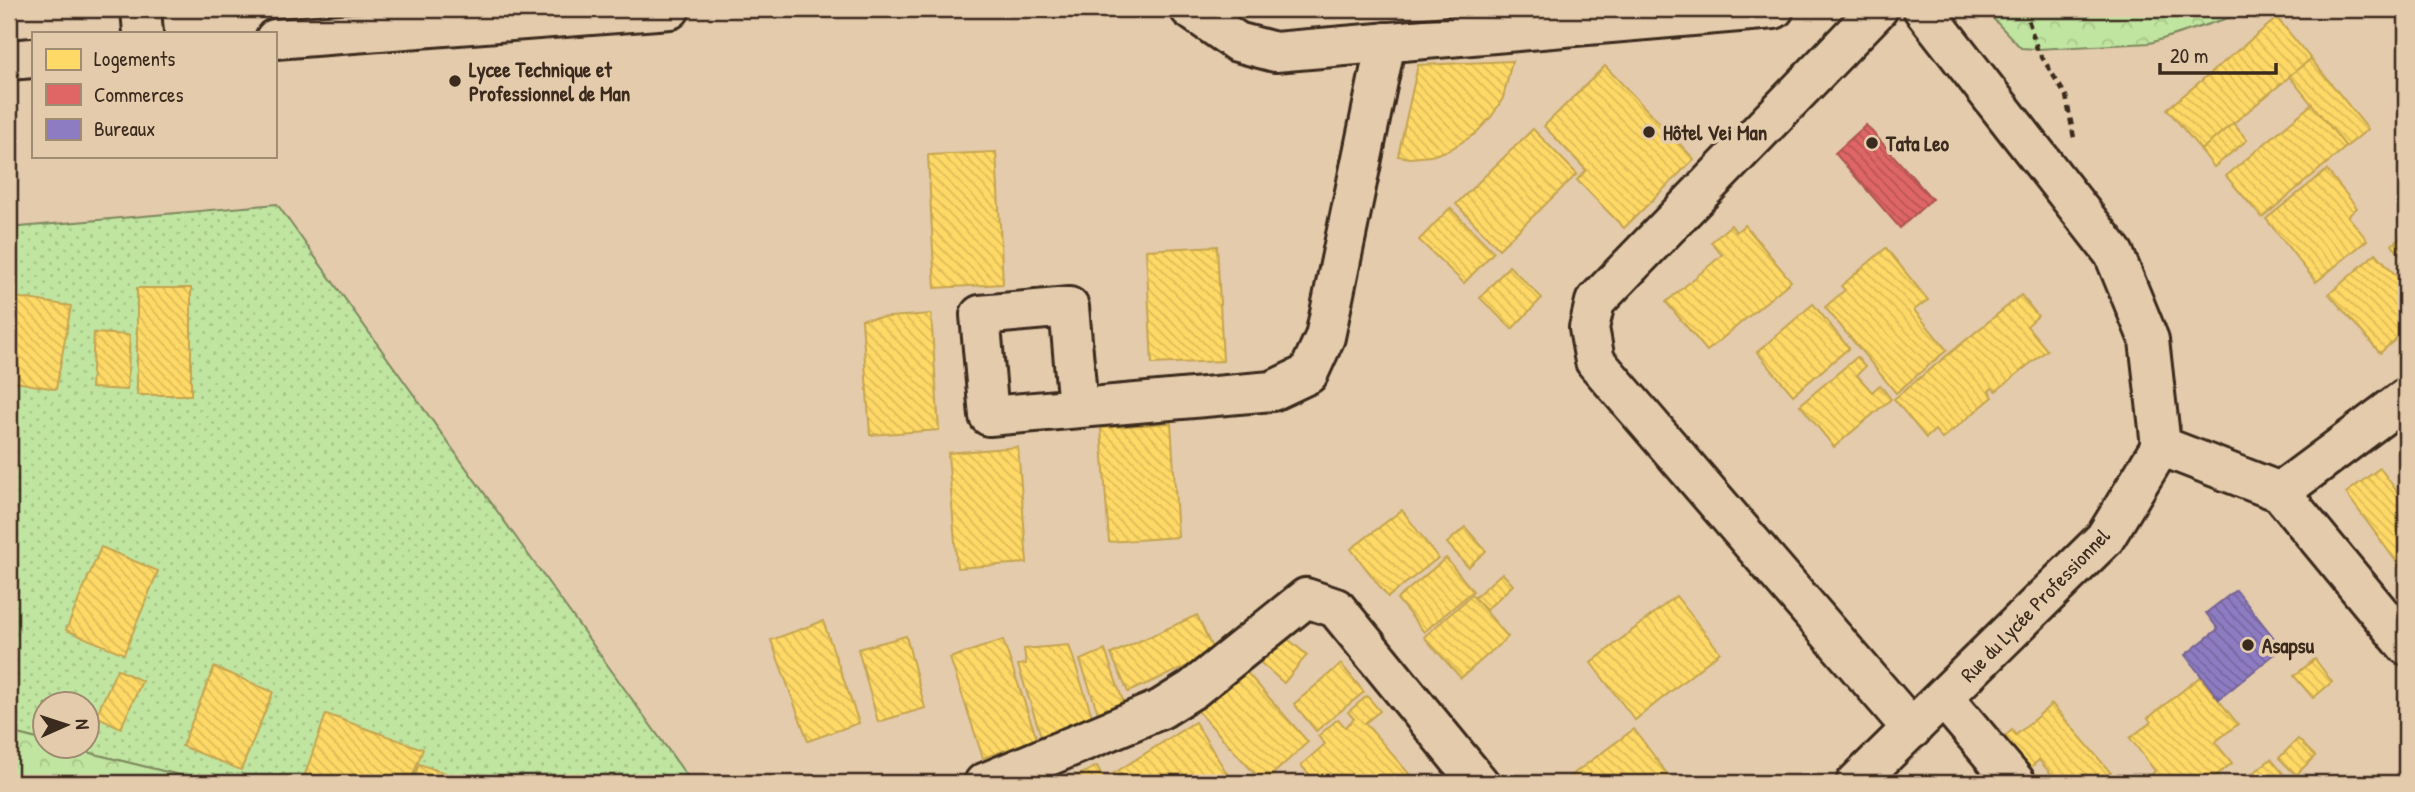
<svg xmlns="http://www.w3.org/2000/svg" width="2415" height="792" font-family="'Patrick Hand',sans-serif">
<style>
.grass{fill:url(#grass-dots);stroke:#7e885f;stroke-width:2}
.forest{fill:url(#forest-crowns);stroke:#7e885f;stroke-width:2}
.homes{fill:url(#homes-back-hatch);stroke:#c4a450;stroke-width:2}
.shops{fill:url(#shops-back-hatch);stroke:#ae5450;stroke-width:2}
.offices{fill:url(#offices-back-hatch);stroke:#756392;stroke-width:2}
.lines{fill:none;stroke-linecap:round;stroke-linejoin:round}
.minor-casing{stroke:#3b2a1e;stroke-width:44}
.major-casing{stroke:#3b2a1e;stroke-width:44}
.path{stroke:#3b2a1e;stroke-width:4.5;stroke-dasharray:7 5;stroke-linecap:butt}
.minor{stroke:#e4cbac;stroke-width:38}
.major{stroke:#e4cbac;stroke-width:38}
.poi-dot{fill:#3b2a1e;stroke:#e4cbac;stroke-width:2.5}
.labels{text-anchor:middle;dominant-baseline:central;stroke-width:7;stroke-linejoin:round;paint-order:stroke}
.poi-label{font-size:21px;font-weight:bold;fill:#3b2a1e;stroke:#e4cbac;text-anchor:start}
.street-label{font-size:21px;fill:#3b2a1e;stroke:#e4cbac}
</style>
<defs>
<pattern id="grass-dots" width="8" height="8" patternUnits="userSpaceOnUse" patternTransform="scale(1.75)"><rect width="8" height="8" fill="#c0e5a0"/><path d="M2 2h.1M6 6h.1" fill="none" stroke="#a6c589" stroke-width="1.8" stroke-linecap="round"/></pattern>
<pattern id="forest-crowns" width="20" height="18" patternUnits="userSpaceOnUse" patternTransform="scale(1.75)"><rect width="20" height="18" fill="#c0e5a0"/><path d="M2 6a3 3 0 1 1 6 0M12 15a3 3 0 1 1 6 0" fill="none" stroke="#a6c589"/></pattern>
<pattern id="homes-back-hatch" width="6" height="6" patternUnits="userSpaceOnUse" patternTransform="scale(1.75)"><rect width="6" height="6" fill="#ffd966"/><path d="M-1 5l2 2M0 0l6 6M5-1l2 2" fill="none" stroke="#dbba58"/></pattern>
<pattern id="shops-back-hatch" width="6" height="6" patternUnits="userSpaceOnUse" patternTransform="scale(1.75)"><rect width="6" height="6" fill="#e06666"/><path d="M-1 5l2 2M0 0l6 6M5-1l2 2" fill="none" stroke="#b75453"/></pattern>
<pattern id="offices-back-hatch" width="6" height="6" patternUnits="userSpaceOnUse" patternTransform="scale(1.75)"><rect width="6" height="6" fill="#8e7cc3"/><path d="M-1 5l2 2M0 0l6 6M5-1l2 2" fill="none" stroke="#75669e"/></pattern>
</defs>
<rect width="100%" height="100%" fill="#e4cbac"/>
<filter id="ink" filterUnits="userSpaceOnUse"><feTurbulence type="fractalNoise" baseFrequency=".0143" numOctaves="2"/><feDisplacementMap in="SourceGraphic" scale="14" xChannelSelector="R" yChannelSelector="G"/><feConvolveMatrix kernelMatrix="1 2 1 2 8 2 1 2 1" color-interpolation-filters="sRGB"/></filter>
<g filter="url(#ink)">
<polygon class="grass" points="277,204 692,783 211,783 66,747 88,746 88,704 46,704 45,741 9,732 9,228"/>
<g class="forest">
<polygon points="1984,9 2256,9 2150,43 2037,49 2021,48"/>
<polygon points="9,732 45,741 46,746 66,747 211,783 9,783"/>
</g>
<g class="homes">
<polygon points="2277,18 2311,59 2201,150 2167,109"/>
<polygon points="2311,59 2368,129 2346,147 2289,76"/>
<polygon points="1512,61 1503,98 1492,116 1475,134 1449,150 1431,156 1410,158 1398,156 1418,65"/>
<polygon points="1605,66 1694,159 1624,228 1577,180 1586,170 1544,126"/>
<polygon points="2312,104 2346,147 2262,218 2226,176"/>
<polygon points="2233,123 2247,140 2214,167 2201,150"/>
<polygon points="1533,129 1577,174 1499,249 1456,204"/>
<polygon points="996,152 1003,284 935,288 928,155"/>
<polygon points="2327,170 2357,208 2348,216 2367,240 2316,282 2266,219"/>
<polygon points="1450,208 1494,252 1464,283 1419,240"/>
<polygon points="1731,225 1736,232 1745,225 1791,281 1707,351 1666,302 1722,255 1711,242"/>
<polygon points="2406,232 2406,261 2392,245"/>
<polygon points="1217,246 1223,361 1152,364 1146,250"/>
<polygon points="1886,248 1928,300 1914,310 1947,350 1896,393 1825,307 1845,290 1841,286"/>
<polygon points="2376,253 2399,279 2406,273 2406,330 2380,353 2329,294"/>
<polygon points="1509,266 1542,298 1512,329 1480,298"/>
<rect x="137" y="288" width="54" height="107"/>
<polygon points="2021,295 2038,316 2027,326 2047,350 1996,391 1992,388 1989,391 1993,397 1942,439 1935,430 1926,438 1894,399"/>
<polygon points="9,296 71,306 56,389 9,381"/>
<polygon points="1813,304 1849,348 1793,395 1757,352"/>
<polygon points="931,314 939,430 870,435 862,319"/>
<polygon points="94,333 130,335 127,390 91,388"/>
<polygon points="1857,357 1865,367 1857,375 1872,392 1880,385 1891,399 1834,447 1800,405"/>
<polygon points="1171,423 1178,537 1109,542 1101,428"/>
<polygon points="1018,447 1027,563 957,568 948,453"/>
<polygon points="2380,468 2406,504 2406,564 2401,568 2346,493"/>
<polygon points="1402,510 1438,558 1388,597 1351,549"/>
<polygon points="1465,527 1486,551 1468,567 1447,543"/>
<polygon points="101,547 158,571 124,654 66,630"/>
<polygon points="1446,558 1473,591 1424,632 1397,599"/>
<polygon points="1502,573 1513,585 1486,610 1474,598"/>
<polygon points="1472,595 1508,637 1461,678 1424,637"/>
<polygon points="1676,596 1720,652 1635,720 1591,663"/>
<polygon points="1197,615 1215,654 1128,692 1111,654"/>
<polygon points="823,621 859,723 808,741 771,640"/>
<polygon points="1277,630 1307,655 1284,683 1254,657"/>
<polygon points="906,636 925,708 878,722 858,649"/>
<polygon points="1003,640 1037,739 983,758 950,658"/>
<polygon points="1069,645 1093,719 1041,736 1018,665 1026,664 1024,649"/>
<polygon points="1105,650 1124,704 1098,713 1080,660"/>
<polygon points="2315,659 2332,682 2313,698 2294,676"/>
<polygon points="1341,664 1364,692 1316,731 1294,704"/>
<polygon points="214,667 273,692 241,770 182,746"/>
<polygon points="1243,668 1308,742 1263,783 1197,710"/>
<polygon points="117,669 142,681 121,728 96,716"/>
<polygon points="2200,677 2238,724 2215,742 2232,763 2207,783 2144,783 2155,771 2130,738 2151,722 2148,718"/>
<polygon points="1367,696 1380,711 1365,723 1417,783 1344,783 1342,780 1338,783 1316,783 1301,765 1325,744 1318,736 1338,719 1345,727 1354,719 1348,712"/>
<polygon points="2052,704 2111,773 2101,781 2103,783 2059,783 2039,760 2023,774 1996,744 2012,730 2016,735"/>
<polygon points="326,714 423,749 410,783 302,783"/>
<polygon points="1195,722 1231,780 1226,783 1111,783 1108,777"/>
<polygon points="1634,729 1671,779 1665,783 1561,783"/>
<polygon points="2298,739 2315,756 2296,775 2279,758"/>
<polygon points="2271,759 2291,783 2241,783"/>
<polygon points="419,764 468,781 467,783 412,783"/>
<polygon points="1097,766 1106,783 1063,783"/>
<polygon points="1236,778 1255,783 1235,783"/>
</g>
<polygon class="shops" points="1866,125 1932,199 1900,228 1835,153"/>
<polygon class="offices" points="2236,590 2282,648 2219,699 2185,655 2218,629 2206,613"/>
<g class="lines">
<g class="minor-casing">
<g id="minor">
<polyline points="141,9 143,33"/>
<polyline points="1190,9 1237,42 1275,52 1774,9"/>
<polyline points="1878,9 1595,302 1589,328 1595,361 1912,729"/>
<polyline points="275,39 670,9"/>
<polyline points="9,60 33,58"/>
<polyline points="1078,408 1069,307 980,315 989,416 1272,391 1308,374 1325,337 1386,42"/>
<polyline points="2161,446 2280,492 2406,645"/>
<polyline points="2280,492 2406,398"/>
<polyline points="1944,698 2016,783"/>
<polyline points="984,783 1161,709 1193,689 1306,598 1336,608 1479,783"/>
</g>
</g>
<g class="major-casing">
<polyline id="major" points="1856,783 2105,538 2161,446 2149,340 2114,254 1923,9"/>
</g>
<polyline class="path" points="2025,9 2037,49 2066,96 2074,138"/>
<use href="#minor" class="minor"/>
<use href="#major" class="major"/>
</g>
</g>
<g class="poi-dot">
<circle cx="455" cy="81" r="7"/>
<circle cx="1649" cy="132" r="7"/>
<circle cx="1872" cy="143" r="7"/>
<circle cx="2248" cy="645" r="7"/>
</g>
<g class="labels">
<g class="poi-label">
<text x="469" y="69">Lycee Technique et<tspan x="469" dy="24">Professionnel de Man</tspan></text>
<text x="1663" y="132">Hôtel Vei Man</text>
<text x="1886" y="143">Tata Leo</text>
<text x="2262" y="645">Asapsu</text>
</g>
<g class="street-label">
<text transform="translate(2035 605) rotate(-46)">Rue du Lycée Professionnel</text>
</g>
</g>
<rect width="2415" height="792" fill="none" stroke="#e4cbac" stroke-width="35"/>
<rect x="18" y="18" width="2380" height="757" fill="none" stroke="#3b2a1e" stroke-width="2.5" filter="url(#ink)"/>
<rect x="32" y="32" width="245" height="126" fill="#e4cbac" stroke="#a08b73" stroke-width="2"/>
<rect x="46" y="49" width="35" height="21" fill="#ffd966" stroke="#a08b73" stroke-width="2"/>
<text x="94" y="66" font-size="21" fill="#3b2a1e">Logements</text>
<rect x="46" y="84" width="35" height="21" fill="#e06666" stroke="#a08b73" stroke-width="2"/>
<text x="94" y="102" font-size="21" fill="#3b2a1e">Commerces</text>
<rect x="46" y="119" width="35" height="21" fill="#8e7cc3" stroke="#a08b73" stroke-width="2"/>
<text x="94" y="136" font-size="21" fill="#3b2a1e">Bureaux</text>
<g transform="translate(66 725) rotate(87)"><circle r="33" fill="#e4cbac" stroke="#a08b73" stroke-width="2"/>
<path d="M0-5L12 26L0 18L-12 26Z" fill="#3b2a1e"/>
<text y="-10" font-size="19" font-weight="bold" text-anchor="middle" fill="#3b2a1e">N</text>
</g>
<path d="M2160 63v10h116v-10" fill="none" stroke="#3b2a1e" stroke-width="3.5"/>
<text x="2170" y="63" font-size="21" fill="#3b2a1e" stroke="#e4cbac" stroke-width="5" paint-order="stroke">20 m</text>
</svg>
